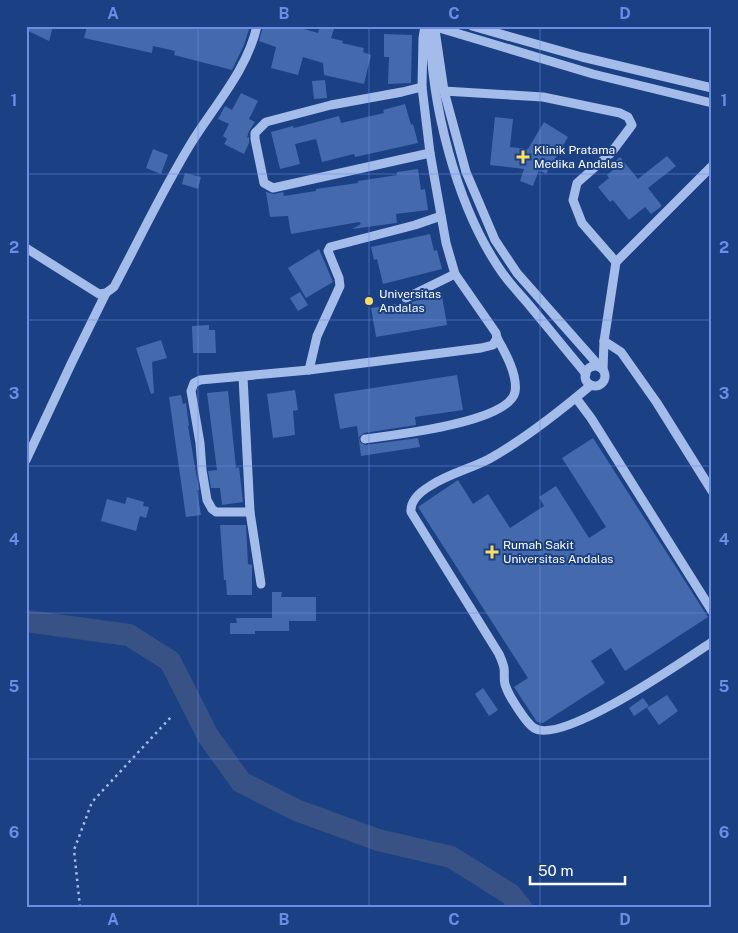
<svg xmlns="http://www.w3.org/2000/svg" width="738" height="933" font-family="'Public Sans',sans-serif">
<style>
.lines{fill:none;stroke-linecap:round;stroke-linejoin:round}
.river{stroke:#385285;stroke-width:22}
.building{fill:#4469ad}
.path{stroke:#a3bcea;stroke-width:2.5;stroke-dasharray:2.5 4;stroke-linecap:butt}
.minor{stroke:#a3bcea;stroke-width:9}
.grid{fill:none;stroke:#6c8ce6;stroke-width:1;stroke-opacity:0.55}
.poi-dot{fill:#fbdd60;stroke:#1c4084;stroke-width:2}
.labels{text-anchor:middle;dominant-baseline:central;stroke-width:4;stroke-linejoin:round;paint-order:stroke}
.poi-label{font-size:12px;fill:#fff;stroke:#1c4084;text-anchor:start}
.neatline{fill:none;stroke:#6c8ce6;stroke-width:2}
.grid-label{font-size:16px;text-anchor:middle;font-weight:bold;fill:#6c8ce6}
</style>
<rect width="100%" height="100%" fill="#1c4084"/>
<g class="lines">
<polyline class="river" points="26,621 129,635 170,661 208,736 241,782 296,810 378,840 451,857 510,894 521,907"/>
</g>
<g class="building">
<polygon points="26,26 53,26 49,41 26,30"/>
<polygon points="87,26 250,26 244,45 232,70 174,55 175,51 153,46 152,53 84,38"/>
<polygon points="263,26 294,26 318,33 320,26 335,26 331,38 343,41 342,43 364,48 363,52 371,55 364,84 324,75 323,63 303,57 298,75 271,68 276,47 259,41"/>
<polygon points="384,34 412,35 411,83 388,84 389,57 384,57"/>
<polygon points="325,80 327,98 314,99 312,81"/>
<polygon points="241,93 258,101 249,119 255,122 249,131 247,138 249,137 249,143 244,154 224,144 227,139 223,136 229,124 218,119 225,106 232,110"/>
<polygon points="405,104 411,125 413,124 418,143 355,157 354,154 322,162 316,139 295,144 300,164 280,169 271,132 293,126 294,128 339,116 341,123 384,113 383,110"/>
<polygon points="495,117 513,119 510,147 528,149 544,122 568,137 546,174 539,170 533,186 520,181 524,169 490,165"/>
<polygon points="153,149 168,155 161,174 146,168"/>
<polygon points="667,156 676,166 648,188 662,206 651,214 645,207 629,220 613,200 610,202 598,187 609,178 607,175 614,169 611,165 620,157 638,179"/>
<polygon points="418,169 421,190 425,189 428,210 396,214 397,223 352,229 361,224 359,222 291,234 288,216 270,217 266,192 274,194 283,192 284,196 316,191 316,189 358,183 358,181 397,175 397,172"/>
<polygon points="185,173 201,177 198,189 182,184"/>
<polygon points="430,234 434,251 437,250 442,269 383,284 377,259 374,260 371,247"/>
<polygon points="319,249 333,282 306,298 288,268"/>
<polygon points="300,292 308,305 298,311 290,298"/>
<polygon points="442,296 447,325 376,337 371,308 402,303 406,304 415,301"/>
<polygon points="209,325 209,330 215,330 216,353 193,353 192,326"/>
<polygon points="161,340 167,358 152,362 154,393 151,394 136,348"/>
<polygon points="457,375 463,410 415,417 416,425 364,433 359,437 360,442 365,445 418,438 420,447 361,456 357,426 340,429 334,394"/>
<polygon points="295,390 298,410 293,411 295,435 273,438 267,394"/>
<polygon points="228,391 236,468 239,467 243,502 222,505 220,488 211,488 208,471 217,470 207,393"/>
<polygon points="181,395 183,404 186,403 189,426 188,426 199,490 197,490 201,515 186,517 169,397"/>
<polygon points="593,438 708,617 625,671 611,648 591,661 605,683 543,723 537,722 514,687 528,678 418,507 458,480 473,504 488,494 510,528 544,506 539,497 556,486 589,538 606,527 562,458"/>
<polygon points="127,497 144,502 143,506 149,507 146,518 140,516 136,531 101,521 107,499 125,504"/>
<polygon points="220,525 246,525 248,564 252,565 252,595 227,595 226,580 224,580"/>
<polygon points="272,592 282,592 281,597 316,597 316,621 289,621 289,631 255,631 255,634 230,634 230,623 237,623 236,618 272,618"/>
<polygon points="483,688 498,710 489,716 475,694"/>
<polygon points="667,695 678,711 659,725 647,708"/>
<polygon points="643,698 649,706 634,716 629,708"/>
</g>
<g class="lines">
<polyline class="path" points="80,907 74,850 92,802 171,717"/>
<g class="minor">
<polyline points="472,26 582,57 712,88"/>
<path d="M430,27c1,77 26,177 69,241 9,14 21,26 31,38 19,23 37,45 56,68"/>
<polyline points="436,27 593,74 712,103"/>
<polyline points="435,30 444,91 466,172 495,240 517,273 600,367"/>
<polyline points="422,87 402,92 331,105 266,122 255,133 255,139 264,183 273,188 430,153"/>
<polyline points="444,91 543,97 620,113 628,117 632,125 611,153 577,183 573,200 582,223 616,262"/>
<path d="M26,248l73,46 7,-1 8,-6c25,-47 48,-96 76,-142 23,-38 57,-74 67,-119"/>
<polyline points="406,298 455,274"/>
<polyline points="604,341 621,352 657,403 712,491"/>
<circle cx="595" cy="376" r="10"/>
<polyline points="309,370 317,336 340,286 339,278 328,251 330,247 415,225 441,216"/>
<polyline points="603,370 604,341 616,262 712,166"/>
<polyline points="243,377 250,512 261,584"/>
<path d="M591,385c-32,27 -66,54 -102,74 -19,10 -41,15 -59,27 -10,6 -20,14 -19,26l88,142c2,5 4,9 5,14 1,7 -1,13 2,19 3,9 20,36 28,41 27,18 151,-68 178,-86"/>
<polyline points="576,398 591,418 712,611"/>
<path d="M365,439c28,-4 143,-16 150,-47 3,-17 -10,-40 -18,-54"/>
<polyline points="26,460 72,362 106,293"/>
<polyline points="250,512 216,512 212,509 207,500 202,470 200,443 191,391 194,383 200,380 309,370 481,348 493,345 497,338 496,333 455,274 446,243 430,153 422,87 423,38 425,26"/>
</g>
</g>
<path class="grid" d="M198,26v881M369,26v881M540,26v881M26,174h686M26,320h686M26,466h686M26,613h686M26,759h686"/>
<g class="poi-dot">
<path d="M520.5 149.5h5v5h5v5h-5v5h-5v-5h-5v-5h5z"/>
<circle cx="369" cy="301" r="5"/>
<path d="M489.5 544.5h5v5h5v5h-5v5h-5v-5h-5v-5h5z"/>
</g>
<g class="labels">
<g class="poi-label">
<text x="534" y="150">Klinik Pratama<tspan x="534" dy="14">Medika Andalas</tspan></text>
<text x="379" y="294">Universitas<tspan x="379" dy="14">Andalas</tspan></text>
<text x="503" y="545">Rumah Sakit<tspan x="503" dy="14">Universitas Andalas</tspan></text>
</g>
</g>
<rect width="738" height="933" fill="none" stroke="#1c4084" stroke-width="55"/>
<path d="M530 876v8h95v-8" fill="none" stroke="#ffffff" stroke-width="2.5"/>
<text x="538" y="876" font-size="15" fill="#ffffff" stroke="#1c4084" stroke-width="4" paint-order="stroke">50 m</text>
<rect x="28" y="28" width="682" height="878" class="neatline"/>
<g class="grid-label">
<text x="113" y="19">A</text>
<text x="284" y="19">B</text>
<text x="454" y="19">C</text>
<text x="625" y="19">D</text>
<text x="14" y="106">1</text>
<text x="724" y="106">1</text>
<text x="14" y="253">2</text>
<text x="724" y="253">2</text>
<text x="14" y="399">3</text>
<text x="724" y="399">3</text>
<text x="14" y="545">4</text>
<text x="724" y="545">4</text>
<text x="14" y="692">5</text>
<text x="724" y="692">5</text>
<text x="14" y="838">6</text>
<text x="724" y="838">6</text>
<text x="113" y="925">A</text>
<text x="284" y="925">B</text>
<text x="454" y="925">C</text>
<text x="625" y="925">D</text>
</g>
</svg>
